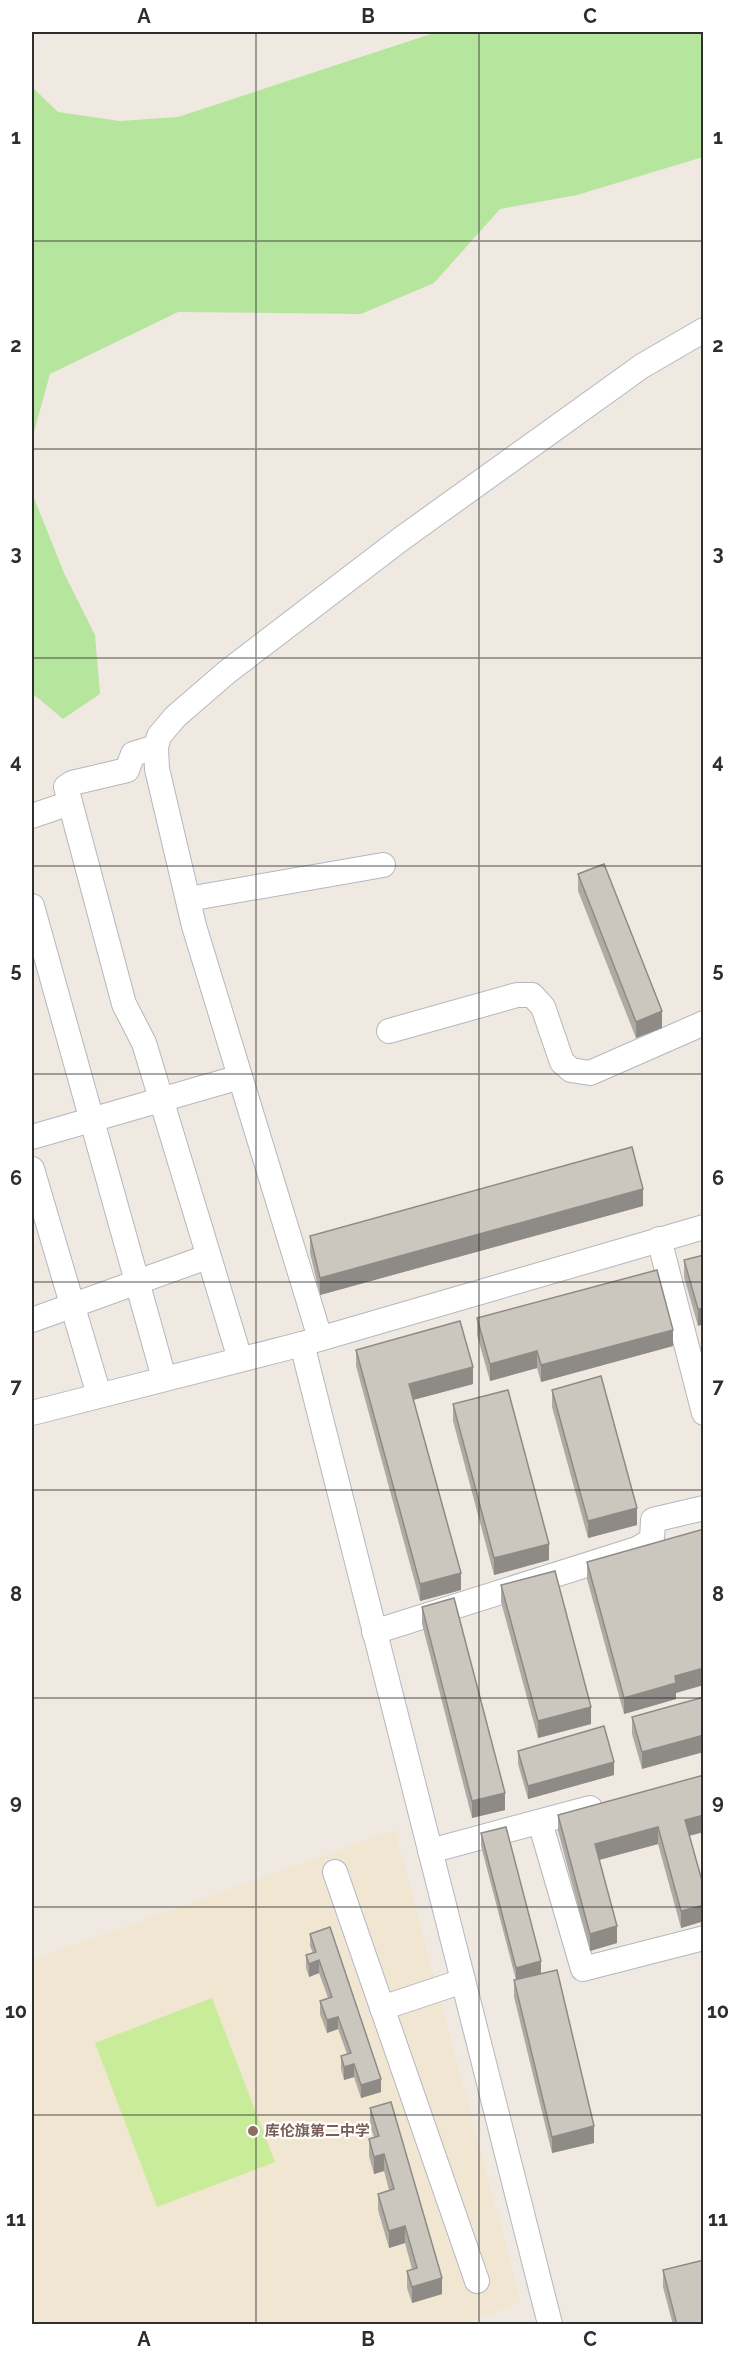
<svg xmlns="http://www.w3.org/2000/svg" width="735" height="2356" font-family="Raleway,'Noto Sans SC',sans-serif">
<style>
.education{fill:#f0e6d1}
.green{fill:#b6e59e}
.pitch{fill:#c9ec9a}
.lines{fill:none;stroke-linecap:round;stroke-linejoin:round}
.minor-casing{stroke:#b4b7c1;stroke-width:26}
.minor{stroke:#fff;stroke-width:24}
.wall{fill:#afaba4}
.shaded-wall{fill:#8e8b86}
.building{fill:#cbc7bf;stroke:#8e8b86;stroke-width:1.5}
.grid{fill:none;stroke:#2e2e2e;stroke-width:1.5;stroke-opacity:0.55}
.education-dot{fill:#8d6e63;stroke:#fff;stroke-width:2}
.labels{text-anchor:middle;dominant-baseline:central;stroke-width:4.5;stroke-linejoin:round;paint-order:stroke}
.education-label{font-size:15px;font-weight:bold;fill:#785e54;stroke:#fff;text-anchor:start}
.neatline{fill:none;stroke:#2e2e2e;stroke-width:2}
.grid-label{font-size:20px;text-anchor:middle;font-weight:bold;fill:#2e2e2e}
</style>
<rect width="100%" height="100%" fill="#efe9e1"/>
<polygon class="education" points="395,1830 521,2302 464,2324 32,2324 32,1960"/>
<g class="green">
<polygon points="437,32 703,32 703,157 577,195 500,209 434,283 361,314 178,312 50,374 32,439 32,87 58,112 120,121 178,117"/>
<polygon points="32,493 64,573 95,635 100,694 63,719 32,693"/>
</g>
<polygon class="pitch" points="212,1998 275,2162 157,2207 95,2043"/>
<g class="lines">
<g class="minor-casing">
<g id="minor">
<polyline points="156,747 133,754 127,770 72,783 66,787 124,1004 144,1043 240,1359"/>
<polyline points="32,816 70,803"/>
<polyline points="188,899 383,865"/>
<polyline points="32,906 164,1378"/>
<polyline points="389,1031 517,995 532,995 543,1007 562,1062 571,1070 590,1073 704,1023"/>
<polyline points="32,1137 240,1077"/>
<polyline points="32,1169 99,1395"/>
<polyline points="659,1239 704,1413"/>
<polyline points="32,1320 207,1257"/>
<polyline points="320,1338 194,926 157,769 156,747 159,736 175,717 227,672 401,539 642,366 704,330"/>
<polyline points="302,1344 550,2324"/>
<polyline points="32,1413 302,1344 704,1227"/>
<polyline points="374,1632 637,1549 652,1540 653,1520 704,1508"/>
<polyline points="540,1822 583,1969 704,1938"/>
<polyline points="430,1851 590,1808"/>
<polyline points="335,1872 477,2281"/>
<polyline points="382,2008 463,1981"/>
</g>
</g>
<use href="#minor" class="minor"/>
</g>
<g class="wall">
<polygon points="578,874 662,1028 636,1038 578,891"/>
<polygon points="643,1206 320,1295 310,1253 310,1236"/>
<polygon points="704,1255 698,1326 684,1277 684,1260"/>
<polygon points="477,1318 673,1346 541,1382 537,1368 490,1381 477,1335"/>
<polygon points="702,1337 704,1337 704,1359 702,1354"/>
<polygon points="356,1350 473,1384 413,1400 461,1590 420,1601 356,1366"/>
<polygon points="552,1390 637,1525 588,1538 552,1407"/>
<polygon points="453,1404 549,1560 494,1575 453,1421"/>
<polygon points="587,1562 676,1693 676,1699 624,1714 587,1579"/>
<polygon points="501,1585 591,1724 538,1738 501,1602"/>
<polygon points="422,1607 505,1810 472,1818 422,1624"/>
<polygon points="704,1697 642,1769 632,1734 632,1717"/>
<polygon points="518,1751 614,1775 528,1799 518,1764"/>
<polygon points="704,1775 704,1832 689,1835 704,1888 704,1921 681,1928 658,1844 599,1860 617,1943 590,1951 558,1831 558,1815"/>
<polygon points="481,1833 541,1974 594,2143 552,2153 514,1997 514,1980 516,1980 481,1846"/>
<polygon points="310,1934 381,2092 361,2098 354,2077 344,2080 341,2069 341,2056 347,2054 338,2029 327,2033 320,2014 320,2001 328,1998 319,1973 309,1977 306,1968 306,1955 313,1953 310,1946"/>
<polygon points="370,2108 442,2294 412,2303 407,2288 407,2271 412,2269 405,2243 389,2248 378,2210 378,2194 389,2190 384,2171 374,2174 369,2156 369,2139 374,2138 370,2125"/>
<polygon points="663,2270 704,2325 673,2325 663,2287"/>
</g>
<g class="shaded-wall">
<polygon points="662,1011 662,1028 636,1038 636,1022"/>
<polygon points="643,1189 643,1206 320,1295 320,1278"/>
<polygon points="704,1308 704,1324 698,1326 698,1309"/>
<polygon points="673,1330 673,1346 541,1382 541,1365"/>
<polygon points="537,1351 537,1368 490,1381 490,1364"/>
<polygon points="473,1367 473,1384 409,1401 409,1384"/>
<polygon points="637,1508 637,1525 588,1538 588,1521"/>
<polygon points="549,1544 549,1560 494,1575 494,1558"/>
<polygon points="461,1573 461,1590 420,1601 420,1584"/>
<polygon points="704,1668 704,1685 676,1693 676,1699 624,1714 624,1698 675,1676"/>
<polygon points="591,1707 591,1724 538,1738 538,1721"/>
<polygon points="704,1735 704,1752 642,1769 642,1752"/>
<polygon points="614,1762 614,1775 528,1799 528,1786"/>
<polygon points="505,1793 505,1810 472,1818 472,1801"/>
<polygon points="704,1815 704,1832 685,1837 685,1820"/>
<polygon points="658,1827 658,1844 595,1861 595,1844"/>
<polygon points="704,1905 704,1921 681,1928 681,1911"/>
<polygon points="617,1926 617,1943 590,1951 590,1934"/>
<polygon points="319,1960 319,1973 309,1977 309,1964"/>
<polygon points="541,1961 541,1974 516,1981 516,1968"/>
<polygon points="338,2017 338,2029 327,2033 327,2020"/>
<polygon points="354,2064 354,2077 344,2080 344,2067"/>
<polygon points="381,2079 381,2092 361,2098 361,2085"/>
<polygon points="594,2126 594,2143 552,2153 552,2137"/>
<polygon points="384,2154 384,2171 374,2174 374,2157"/>
<polygon points="405,2226 405,2243 389,2248 389,2231"/>
<polygon points="442,2278 442,2294 412,2303 412,2287"/>
</g>
<g class="building">
<polygon points="604,864 662,1011 636,1022 578,874"/>
<polygon points="632,1147 643,1189 320,1278 310,1236"/>
<polygon points="704,1255 704,1308 698,1309 684,1260"/>
<polygon points="657,1270 673,1330 541,1365 537,1351 490,1364 477,1318"/>
<polygon points="460,1321 473,1367 409,1384 461,1573 420,1584 356,1350"/>
<polygon points="601,1376 637,1508 588,1521 552,1390"/>
<polygon points="508,1390 549,1544 494,1558 453,1404"/>
<polygon points="704,1529 704,1668 675,1676 676,1683 624,1698 587,1562"/>
<polygon points="555,1571 591,1707 538,1721 501,1585"/>
<polygon points="454,1598 505,1793 472,1801 422,1607"/>
<polygon points="704,1697 704,1735 642,1752 632,1717"/>
<polygon points="604,1726 614,1762 528,1786 518,1751"/>
<polygon points="704,1775 704,1815 685,1820 704,1888 704,1905 681,1911 658,1827 595,1844 617,1926 590,1934 558,1815"/>
<polygon points="506,1827 541,1961 516,1968 481,1833"/>
<polygon points="330,1927 381,2079 361,2085 354,2064 344,2067 341,2056 351,2053 338,2017 327,2020 320,2001 332,1997 319,1960 309,1964 306,1955 316,1952 310,1934"/>
<polygon points="557,1970 594,2126 552,2137 514,1980"/>
<polygon points="391,2102 442,2278 412,2287 407,2271 417,2268 405,2226 389,2231 378,2194 394,2189 384,2154 374,2157 369,2139 379,2136 370,2108"/>
<polygon points="704,2260 704,2325 677,2325 663,2270"/>
</g>
<path class="grid" d="M256,32v2292M479,32v2292M32,241h672M32,449h672M32,658h672M32,866h672M32,1074h672M32,1282h672M32,1490h672M32,1698h672M32,1907h672M32,2115h672"/>
<circle class="education-dot" cx="253" cy="2131" r="6"/>
<g class="labels">
<g class="education-label">
<text x="265" y="2131">库伦旗第二中学</text>
</g>
</g>
<rect width="735" height="2356" fill="none" stroke="#ffffff" stroke-width="66"/>
<rect x="33" y="33" width="669" height="2290" class="neatline"/>
<g class="grid-label">
<text x="144" y="23">A</text>
<text x="368" y="23">B</text>
<text x="590" y="23">C</text>
<text x="16" y="144">1</text>
<text x="718" y="144">1</text>
<text x="16" y="352">2</text>
<text x="718" y="352">2</text>
<text x="16" y="560">3</text>
<text x="718" y="560">3</text>
<text x="16" y="768">4</text>
<text x="718" y="768">4</text>
<text x="16" y="977">5</text>
<text x="718" y="977">5</text>
<text x="16" y="1185">6</text>
<text x="718" y="1185">6</text>
<text x="16" y="1393">7</text>
<text x="718" y="1393">7</text>
<text x="16" y="1601">8</text>
<text x="718" y="1601">8</text>
<text x="16" y="1809">9</text>
<text x="718" y="1809">9</text>
<text x="16" y="2018">10</text>
<text x="718" y="2018">10</text>
<text x="16" y="2226">11</text>
<text x="718" y="2226">11</text>
<text x="144" y="2346">A</text>
<text x="368" y="2346">B</text>
<text x="590" y="2346">C</text>
</g>
</svg>
